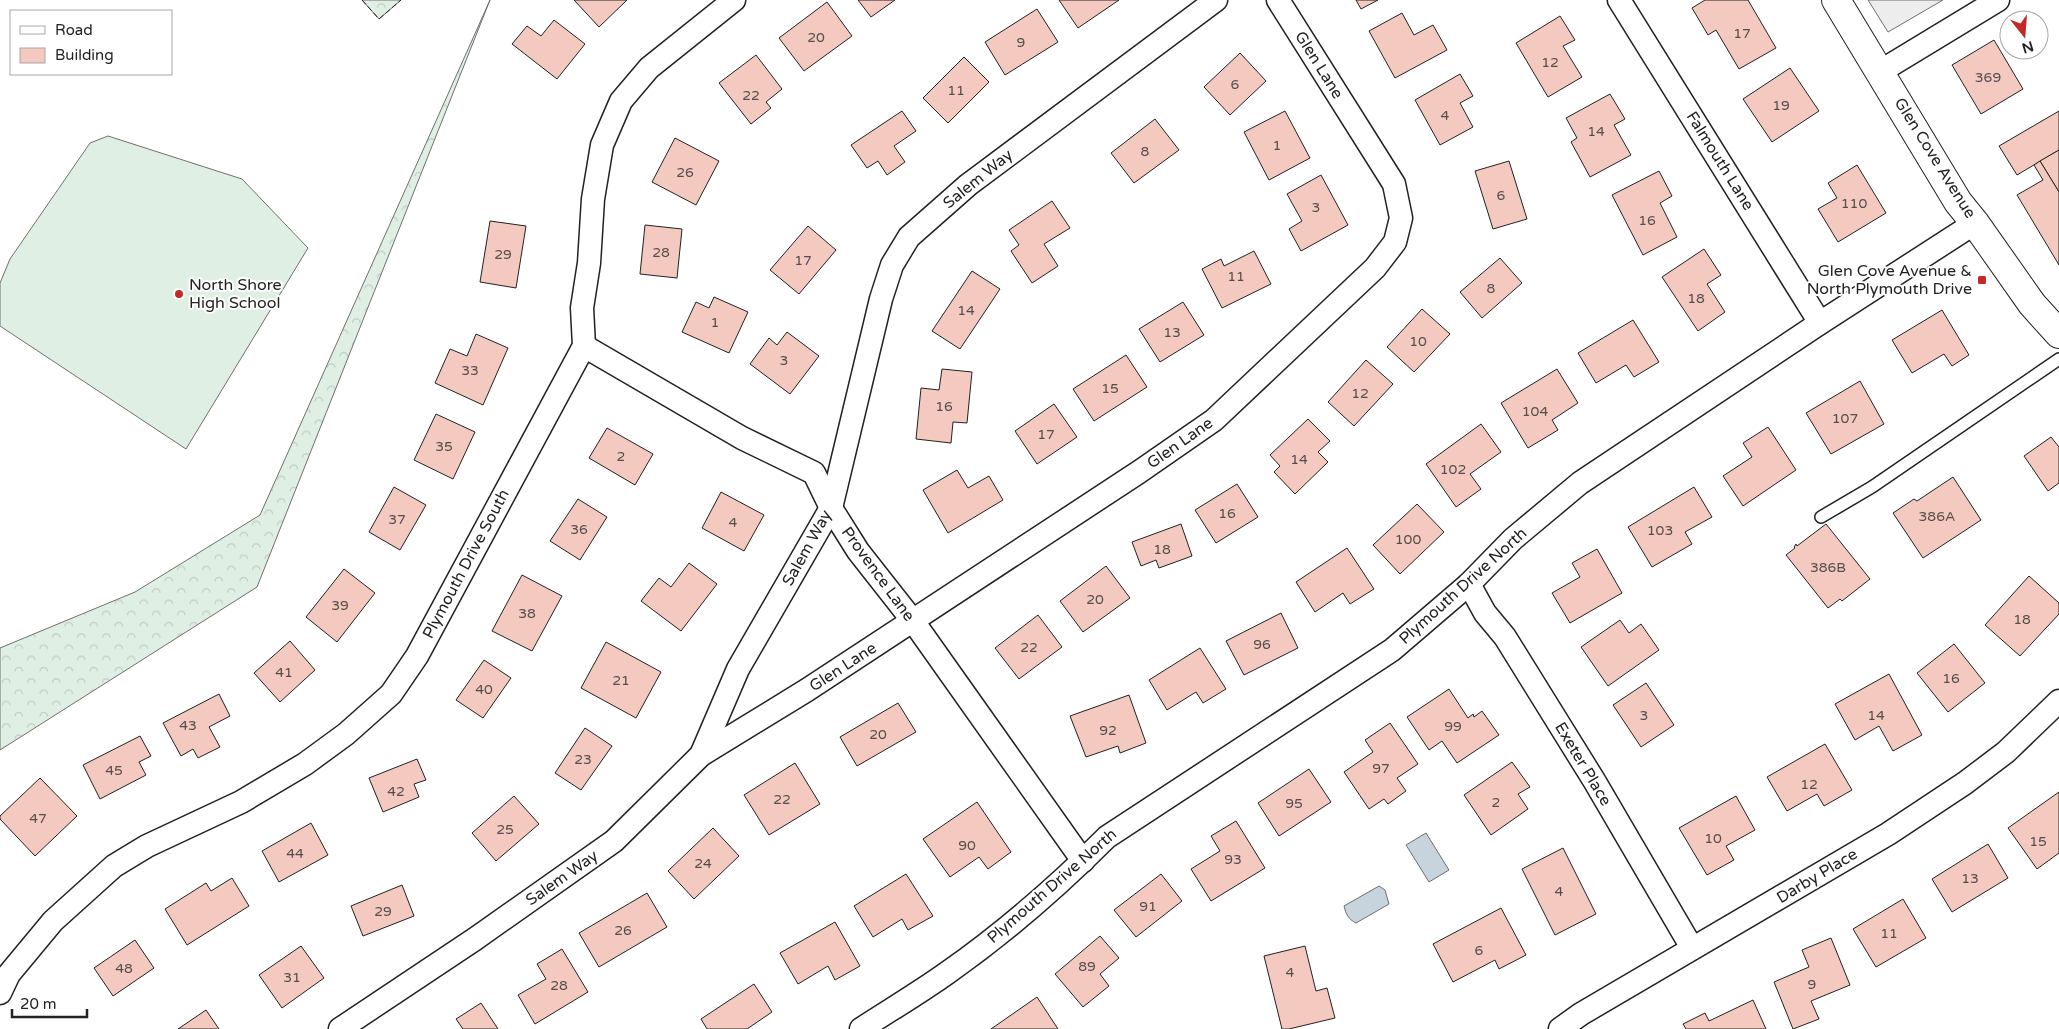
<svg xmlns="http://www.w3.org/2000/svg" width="2059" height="1029" font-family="'Varela Round',sans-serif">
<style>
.forest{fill:url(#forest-crowns);stroke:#6f6f6f}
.garden{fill:#e0efe3;stroke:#6f6f6f}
.parking{fill:#ededed;stroke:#6f6f6f}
.water{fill:#c7d3dd;stroke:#6f6f6f}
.building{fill:#f3c9c0;stroke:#222}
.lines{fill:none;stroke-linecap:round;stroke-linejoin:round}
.lane-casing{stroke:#222;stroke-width:14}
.street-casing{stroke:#222;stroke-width:25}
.secondary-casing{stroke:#222;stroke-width:30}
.lane{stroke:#fff;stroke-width:11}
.street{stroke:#fff;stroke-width:22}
.secondary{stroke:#fff;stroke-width:28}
.fence{stroke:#222;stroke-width:1;stroke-dasharray:6 2.5;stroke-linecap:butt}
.poi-dot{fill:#c62828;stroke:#fff;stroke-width:2}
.labels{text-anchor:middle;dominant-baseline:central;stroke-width:4;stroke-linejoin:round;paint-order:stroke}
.number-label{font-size:14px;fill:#564c4a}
.street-label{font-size:16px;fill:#222;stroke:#fff}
.poi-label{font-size:16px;fill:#222;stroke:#fff;text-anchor:end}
</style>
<defs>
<pattern id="forest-crowns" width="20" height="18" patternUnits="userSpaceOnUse" patternTransform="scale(1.25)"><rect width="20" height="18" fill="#e0efe3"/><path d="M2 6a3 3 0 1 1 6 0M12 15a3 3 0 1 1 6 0" fill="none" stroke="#c0cdc2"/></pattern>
</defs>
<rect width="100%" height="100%" fill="#fff"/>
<g class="forest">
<polygon points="362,0 401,0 379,19"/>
<polygon points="490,0 257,587 0,750 0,648 135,592 260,515"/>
</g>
<polygon class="garden" points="108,136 242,179 308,248 186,449 0,326 0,283 10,259 90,143"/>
<polygon class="parking" points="1868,0 1943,0 1888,32"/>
<g class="water">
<polygon points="1426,833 1449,870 1429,882 1406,845"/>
<path d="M1379,886l6,4 4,14 -33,19c-8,-4 -10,-9 -12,-17z"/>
</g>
<g class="building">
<polygon points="574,0 627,0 599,27"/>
<polygon points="858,0 895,0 871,17"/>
<polygon points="1059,0 1119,0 1078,28"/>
<polygon points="1356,0 1378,0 1361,9"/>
<polygon points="1705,0 1748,0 1776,48 1739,69 1716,30 1708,35 1692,8"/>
<polygon points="827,2 852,36 804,71 779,38"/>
<polygon points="1037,9 1058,42 1005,75 985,42"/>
<polygon points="1402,13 1414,35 1433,25 1447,50 1395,78 1369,31"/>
<polygon points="1560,16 1575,40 1563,46 1582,77 1548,97 1516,43"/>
<polygon points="554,20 585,44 557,79 512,44 527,26 541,36"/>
<polygon points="1994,40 2023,89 1981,114 1952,65"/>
<polygon points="1240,53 1266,81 1230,115 1204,87"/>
<polygon points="756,55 782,89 766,102 771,108 751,124 719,83"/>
<polygon points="964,57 989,82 948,123 923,98"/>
<polygon points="1790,68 1819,111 1772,142 1743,99"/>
<polygon points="1460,74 1473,96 1460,103 1473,127 1440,145 1415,100"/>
<polygon points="1610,94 1625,119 1614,125 1631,155 1590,177 1571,142 1577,138 1566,118"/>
<polygon points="902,111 916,131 894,146 905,162 887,175 878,161 867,168 851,145"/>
<polygon points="1285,111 1310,158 1269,180 1244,132"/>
<polygon points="2059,111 2059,150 2017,175 1999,146"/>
<polygon points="1155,119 1179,150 1134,183 1111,153"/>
<polygon points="675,138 719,161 696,205 652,182"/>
<polygon points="2059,150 2059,192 2040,161"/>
<polygon points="1509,161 1527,219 1493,229 1475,171"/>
<polygon points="2040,161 2059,192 2059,265 2017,195 2043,180 2034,165"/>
<polygon points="1857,165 1886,213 1838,242 1818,209 1837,198 1828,183"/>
<polygon points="1659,171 1672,196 1660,203 1677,237 1643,255 1612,195"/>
<polygon points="1321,175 1348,225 1301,251 1289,229 1302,221 1287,194"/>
<polygon points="1052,201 1070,228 1044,244 1058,266 1032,283 1011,251 1019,245 1009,230"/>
<polygon points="490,221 526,226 516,288 480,282"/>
<polygon points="645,225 682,229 677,278 640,274"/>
<polygon points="808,226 836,250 799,294 770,270"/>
<polygon points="1704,249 1721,275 1707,284 1725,312 1698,331 1662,277"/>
<polygon points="1254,251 1271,284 1222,308 1202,269 1221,259 1224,266"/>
<polygon points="1500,258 1522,283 1482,318 1460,292"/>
<polygon points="972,271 1000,289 960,349 932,331"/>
<polygon points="714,297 748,312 729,353 682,332 696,302 709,308"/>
<polygon points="1183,302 1204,335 1160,362 1139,329"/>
<polygon points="1422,309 1450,334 1414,372 1387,347"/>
<polygon points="1942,310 1969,355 1952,366 1944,354 1912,373 1892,340"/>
<polygon points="1633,320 1659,362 1634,377 1626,365 1596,383 1578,353"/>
<polygon points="787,332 819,356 790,394 750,364 769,338 777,345"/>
<polygon points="476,334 508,348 483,405 435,383 450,349 467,356"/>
<polygon points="1126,355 1147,387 1094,421 1073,389"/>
<polygon points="1366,360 1393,384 1354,426 1328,402"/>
<polygon points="942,369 972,372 967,423 953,422 951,443 916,439 921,388 939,390"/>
<polygon points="1557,369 1578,403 1552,420 1558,430 1528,448 1501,403"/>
<polygon points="1860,381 1884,424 1831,454 1806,413"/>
<polygon points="1054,404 1077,437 1037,464 1015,431"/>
<polygon points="436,414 475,432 453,479 414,460"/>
<polygon points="1308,419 1330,441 1318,452 1328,462 1295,494 1274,472 1280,466 1270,455"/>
<polygon points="1481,424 1501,452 1470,474 1481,489 1456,507 1426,464"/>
<polygon points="1768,427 1796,470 1743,506 1723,476 1752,457 1743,443"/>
<polygon points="607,428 653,454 635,485 589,458"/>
<polygon points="2051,437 2059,447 2059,483 2048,491 2024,456"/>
<polygon points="957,470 968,488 989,476 1003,500 948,533 923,490"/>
<polygon points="1953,477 1981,520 1923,558 1893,513 1914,499 1917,501"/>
<polygon points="1237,484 1258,517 1216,543 1195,510"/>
<polygon points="394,487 426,505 400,550 369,532"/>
<polygon points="1694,487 1712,517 1685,532 1692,544 1652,567 1628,527"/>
<polygon points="721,492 764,515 744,551 702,528"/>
<polygon points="578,499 607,517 580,560 550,541"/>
<polygon points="1417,504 1444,532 1400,574 1373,545"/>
<polygon points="1181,524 1192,556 1159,568 1156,560 1141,566 1132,542"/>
<polygon points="1826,524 1870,579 1842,601 1840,599 1828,608 1786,555 1795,548 1794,547 1796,544 1797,546"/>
<polygon points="1347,548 1374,589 1350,604 1343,593 1315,612 1296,582"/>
<polygon points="1597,549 1622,593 1570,623 1552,593 1580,577 1572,563"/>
<polygon points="689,563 717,584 681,631 641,601 659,578 671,587"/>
<polygon points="1106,566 1130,598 1083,632 1060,601"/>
<polygon points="344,569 375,593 337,642 306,617"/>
<polygon points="522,575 562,596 532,651 492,631"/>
<polygon points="2029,576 2059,603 2059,614 2020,656 1985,625"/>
<polygon points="1281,613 1298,648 1244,675 1226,641"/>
<polygon points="1038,615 1062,647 1019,679 995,648"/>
<polygon points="1620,620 1629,633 1641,624 1659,650 1608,686 1581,647"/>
<polygon points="290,641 315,670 280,702 254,673"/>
<polygon points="606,642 661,672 636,718 581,688"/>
<polygon points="1954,644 1985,683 1948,712 1917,673"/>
<polygon points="1200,648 1226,689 1203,703 1196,692 1167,710 1149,680"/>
<polygon points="484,660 511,678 483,718 456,700"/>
<polygon points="1889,674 1922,735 1893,751 1879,726 1855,740 1835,704"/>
<polygon points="1646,683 1674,725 1641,747 1613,705"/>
<polygon points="1449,689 1468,718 1473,714 1474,717 1482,711 1499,735 1457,763 1442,741 1429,750 1407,717"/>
<polygon points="219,694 230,716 209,727 220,747 198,758 193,749 181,756 163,723"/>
<polygon points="1129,695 1146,743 1120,753 1118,746 1086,757 1070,716"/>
<polygon points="898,703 916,732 857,766 840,737"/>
<polygon points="1390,723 1418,764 1397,778 1406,791 1388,804 1384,799 1369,809 1344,772 1373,752 1365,740"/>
<polygon points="585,728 612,746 581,790 555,773"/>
<polygon points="140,736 151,756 139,762 146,775 100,799 83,765"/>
<polygon points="1825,744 1852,790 1824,806 1817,794 1787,811 1767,777"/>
<polygon points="417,759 426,780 414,784 419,797 383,812 369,778"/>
<polygon points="1512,762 1530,787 1518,794 1528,809 1491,835 1464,795"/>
<polygon points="795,763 820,804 769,835 744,795"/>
<polygon points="1309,769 1331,802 1279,836 1258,803"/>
<polygon points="40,778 77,816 35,856 0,819 0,816"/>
<polygon points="2059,792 2059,853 2037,869 2008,828"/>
<polygon points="514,796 539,824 496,861 472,833"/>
<polygon points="1736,796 1755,830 1726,846 1734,860 1707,875 1679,828"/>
<polygon points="977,802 1011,852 988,869 979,857 950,877 923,839"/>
<polygon points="1236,821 1265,868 1211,901 1191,869 1220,851 1211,836"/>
<polygon points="311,823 328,855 279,882 262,851"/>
<polygon points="713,828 739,856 694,899 668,871"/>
<polygon points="1988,844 2008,878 1952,912 1932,879"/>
<polygon points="1563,848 1596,914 1555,935 1522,869"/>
<polygon points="906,874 933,916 908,930 902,919 873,937 854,906"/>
<polygon points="1161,874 1182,901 1136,937 1114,910"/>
<polygon points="232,878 249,906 187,945 165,909 206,883 211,891"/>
<polygon points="402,885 414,916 363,936 351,906"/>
<polygon points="647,893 667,927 599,967 579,933"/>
<polygon points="1903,899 1926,938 1876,967 1853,929"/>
<polygon points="1501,908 1526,955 1499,969 1495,960 1453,982 1433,944"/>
<polygon points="835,922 860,966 835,980 828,966 798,984 780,953"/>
<polygon points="1100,936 1119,958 1100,974 1109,986 1083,1007 1055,974"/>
<polygon points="1831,938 1850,985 1811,1001 1819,1019 1793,1029 1774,982 1809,967 1802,950"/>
<polygon points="135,940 154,968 113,996 94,968"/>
<polygon points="301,946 324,978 282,1008 259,975"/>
<polygon points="1305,946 1316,991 1327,988 1335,1018 1289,1029 1282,1029 1264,956"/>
<polygon points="562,949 588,992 535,1024 518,995 546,979 537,964"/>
<polygon points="754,984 772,1012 747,1029 707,1029 701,1019"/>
<polygon points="1037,997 1058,1029 991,1029"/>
<polygon points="1753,1000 1766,1029 1686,1029 1683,1024 1705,1013 1709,1021"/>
<polygon points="481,1003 498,1029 463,1029 456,1019"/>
<polygon points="206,1010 219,1029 178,1029"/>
</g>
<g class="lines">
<g class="lane-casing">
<polyline id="lane" points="1821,517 1872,487 2059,359"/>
</g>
<g class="street-casing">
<g id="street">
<polyline points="1619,0 1820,323"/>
<polyline points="1881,71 1998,0"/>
<polyline points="584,346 742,438 814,473 831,508 858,551 913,621 1083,861"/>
<polyline points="1469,584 1485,613 1505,637 1595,782 1692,948"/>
<polyline points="701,755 807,690 1139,472 1214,420 1375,268 1395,242 1401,218 1394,184 1278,0"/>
<polyline points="0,993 9,974 53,921 114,866 147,846 241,802 305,764 346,734 391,694 417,656 584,346 582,308 589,263 593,199 602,145 621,101 649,68 734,0"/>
<polyline points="340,1029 475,939 614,841 701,755 738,669 831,508 881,299 892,265 909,237 968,185 1216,0"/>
<path d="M861,1029c29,-19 58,-36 86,-56 57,-40 111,-87 160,-136l285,-187 77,-66 44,-45 67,-56 240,-160 155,-100"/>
<polyline points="1560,1029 1581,1014 1888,834 1965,783 2006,752 2059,701"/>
</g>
</g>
<g class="secondary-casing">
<polyline id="secondary" points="1836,0 1958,202 1975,223 2032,304 2059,334"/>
</g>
<use href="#lane" class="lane"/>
<use href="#street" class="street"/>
<use href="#secondary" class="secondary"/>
<polyline class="fence" points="362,0 379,19 401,0"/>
</g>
<g class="poi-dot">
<rect x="1977" y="275" width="10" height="10" rx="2.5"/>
<circle cx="179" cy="294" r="5"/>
</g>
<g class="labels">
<g class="number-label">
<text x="1742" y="33">17</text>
<text x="816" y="37">20</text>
<text x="1021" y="42">9</text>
<text x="1550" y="62">12</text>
<text x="1988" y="77">369</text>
<text x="1235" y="84">6</text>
<text x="956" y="90">11</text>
<text x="751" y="95">22</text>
<text x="1781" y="105">19</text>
<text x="1445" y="115">4</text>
<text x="1596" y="131">14</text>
<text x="1277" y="145">1</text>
<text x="1145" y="151">8</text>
<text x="685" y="172">26</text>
<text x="1501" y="195">6</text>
<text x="1854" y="203">110</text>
<text x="1316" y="207">3</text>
<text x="1647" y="220">16</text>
<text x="661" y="252">28</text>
<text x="503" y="254">29</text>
<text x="803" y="260">17</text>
<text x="1236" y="276">11</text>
<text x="1491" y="288">8</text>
<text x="1696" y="298">18</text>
<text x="966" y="310">14</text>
<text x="715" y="322">1</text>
<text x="1172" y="332">13</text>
<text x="1418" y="341">10</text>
<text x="784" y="360">3</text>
<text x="470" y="370">33</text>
<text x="1110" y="388">15</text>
<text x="1360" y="393">12</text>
<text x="944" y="406">16</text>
<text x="1535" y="411">104</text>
<text x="1845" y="418">107</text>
<text x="1046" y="434">17</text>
<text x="444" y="446">35</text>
<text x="621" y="456">2</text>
<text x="1299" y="459">14</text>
<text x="1453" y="469">102</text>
<text x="1227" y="513">16</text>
<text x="1937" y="516">386A</text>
<text x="397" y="519">37</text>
<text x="733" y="522">4</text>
<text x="579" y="529">36</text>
<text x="1660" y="530">103</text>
<text x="1408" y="539">100</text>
<text x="1162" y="549">18</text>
<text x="1828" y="567">386B</text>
<text x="1095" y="599">20</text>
<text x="340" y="605">39</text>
<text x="527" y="613">38</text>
<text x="2022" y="619">18</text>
<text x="1262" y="644">96</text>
<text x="1029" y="647">22</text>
<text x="284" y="672">41</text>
<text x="1951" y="678">16</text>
<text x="621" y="680">21</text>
<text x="484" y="689">40</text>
<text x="1644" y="715">3</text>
<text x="1876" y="715">14</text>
<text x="188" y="725">43</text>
<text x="1453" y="726">99</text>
<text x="1108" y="730">92</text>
<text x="878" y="734">20</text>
<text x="583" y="759">23</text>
<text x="1381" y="768">97</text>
<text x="114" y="770">45</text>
<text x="1809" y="784">12</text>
<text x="396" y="791">42</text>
<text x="782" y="799">22</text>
<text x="1496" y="802">2</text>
<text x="1294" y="803">95</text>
<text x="38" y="818">47</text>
<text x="505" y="829">25</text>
<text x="1713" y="838">10</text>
<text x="2038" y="841">15</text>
<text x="967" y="845">90</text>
<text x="295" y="853">44</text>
<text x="1233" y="859">93</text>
<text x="703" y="863">24</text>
<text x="1970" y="878">13</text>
<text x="1559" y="891">4</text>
<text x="1148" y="906">91</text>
<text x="383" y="911">29</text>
<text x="623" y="930">26</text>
<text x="1889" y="933">11</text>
<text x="1479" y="950">6</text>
<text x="1087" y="966">89</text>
<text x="124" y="968">48</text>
<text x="1290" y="972">4</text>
<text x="292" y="977">31</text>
<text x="1812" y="984">9</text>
<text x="559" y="985">28</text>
</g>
<g class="street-label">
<text transform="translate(1319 65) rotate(58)">Glen Lane</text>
<text transform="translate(1935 158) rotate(58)">Glen Cove Avenue</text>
<text transform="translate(1720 161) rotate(58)">Falmouth Lane</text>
<text transform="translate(978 179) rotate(-39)">Salem Way</text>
<text transform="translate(1180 443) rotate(-35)">Glen Lane</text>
<text transform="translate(807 548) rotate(-61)">Salem Way</text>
<text transform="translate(466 564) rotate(-62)">Plymouth Drive South</text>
<text transform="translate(878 574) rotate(54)">Provence Lane</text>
<text transform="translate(1463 586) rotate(-42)">Plymouth Drive North</text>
<text transform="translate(843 667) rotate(-33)">Glen Lane</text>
<text transform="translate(1583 764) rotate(59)">Exeter Place</text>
<text transform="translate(1817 876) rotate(-31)">Darby Place</text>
<text transform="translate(562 878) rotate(-35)">Salem Way</text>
<text transform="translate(1052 886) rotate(-41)">Plymouth Drive North</text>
</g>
<g class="poi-label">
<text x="1972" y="271">Glen Cove Avenue &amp;<tspan x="1972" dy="18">North Plymouth Drive</tspan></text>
<text x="189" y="285" text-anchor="start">North Shore<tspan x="189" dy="18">High School</tspan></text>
</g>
</g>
<rect x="10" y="10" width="162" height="65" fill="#ffffff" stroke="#a7a7a7"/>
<rect x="20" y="26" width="25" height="8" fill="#ffffff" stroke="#a7a7a7"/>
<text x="55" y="35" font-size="15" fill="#222222">Road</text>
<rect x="20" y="48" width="25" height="15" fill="#f3c9c0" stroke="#a7a7a7"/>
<text x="55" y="60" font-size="15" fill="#222222">Building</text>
<g transform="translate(2024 35) rotate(163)"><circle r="24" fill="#ffffff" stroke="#a7a7a7"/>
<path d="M0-4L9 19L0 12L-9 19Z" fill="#c62828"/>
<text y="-8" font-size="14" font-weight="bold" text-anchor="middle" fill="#222222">N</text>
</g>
<path d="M12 1009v8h75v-8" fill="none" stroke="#222222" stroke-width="2.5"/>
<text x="20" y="1009" font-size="15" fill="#222222" stroke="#ffffff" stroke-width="4" paint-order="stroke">20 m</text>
</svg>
